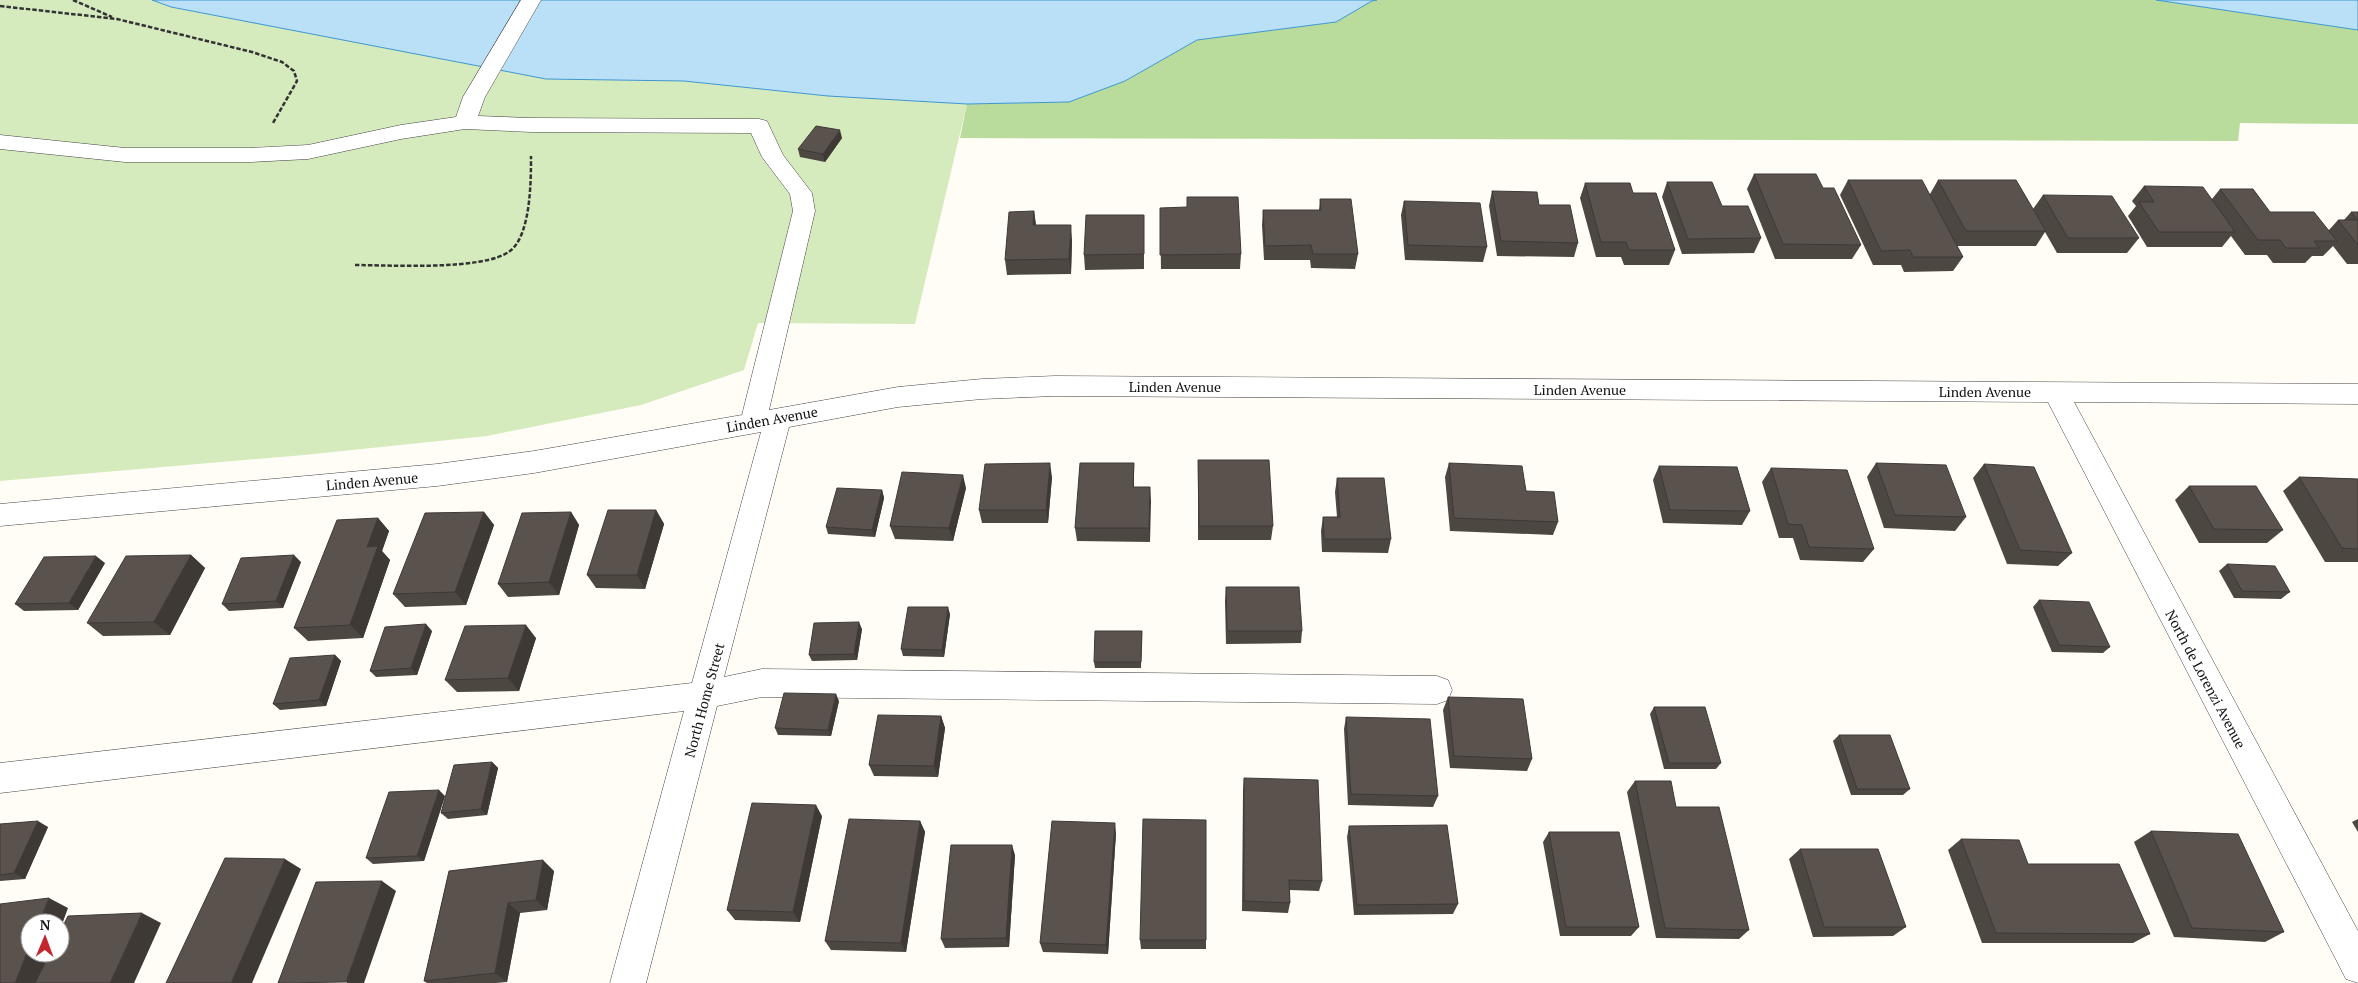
<svg xmlns="http://www.w3.org/2000/svg" width="2358" height="983" font-family="'PT Serif',serif">
<style>
.green{fill:#d5ebbd}
.forest{fill:#b9dc9c}
.water{fill:#b9e0f7;stroke:#3f96cf}
.lines{fill:none;stroke-linecap:round;stroke-linejoin:round}
.minor-casing{stroke:#444;stroke-width:1}
.path{stroke:#333;stroke-width:2.5;stroke-dasharray:4.5 2;stroke-linecap:butt}
.minor{fill:#fff;fill-rule:evenodd}
.wall{fill:#4d4742}
.shaded-wall{fill:#3f3936}
.building{fill:#5a524d;stroke:#3f3936}
.labels{text-anchor:middle;dominant-baseline:central;stroke-width:5;stroke-linejoin:round;paint-order:stroke}
.street-label{font-size:14px;fill:#111;stroke:#fff}
</style>
<rect width="100%" height="100%" fill="#fffdf5"/>
<polygon class="green" points="0,0 152,0 171,7 546,79 684,81 828,96 967,104 915,324 758,323 744,370 641,405 487,436 304,455 0,481"/>
<polygon class="forest" points="1377,0 2156,0 2358,30 2358,124 2240,123 2238,141 960,138 967,104 1069,102 1125,81 1197,40 1336,22 1372,1"/>
<g class="water">
<polygon points="152,0 1377,0 1372,1 1336,22 1197,40 1125,81 1069,102 967,104 828,96 684,81 546,79 171,7"/>
<polygon points="2156,0 2358,0 2358,30"/>
</g>
<g class="lines">
<g class="minor-casing">
<polygon id="minor" points="521,0 541,0 485,97 478,116 531,118 759,119 767,121 783,155 812,193 815,211 769,410 898,387 982,379 1055,376 2358,384 2358,404 2074,402 2358,931 2358,983 2346,979 2048,402 1055,396 982,399 898,407 789,427 724,677 762,669 1437,676 1448,680 1452,690 1448,700 1437,704 762,697 717,706 646,983 610,983 684,711 0,793 0,763 692,683 761,432 534,473 437,486 0,526 0,504 437,464 534,451 742,415 793,211 790,194 762,157 751,133 531,132 465,129 401,139 308,159 251,162 125,162 0,149 0,135 125,148 251,148 308,145 401,125 456,117 463,97"/>
</g>
<g class="path">
<polyline points="73,0 112,17"/>
<polyline points="0,6 117,19 252,52 282,62 294,71 297,81 273,123"/>
<path d="M355,265c34,0 129,6 155,-14 21,-16 21,-71 21,-95"/>
</g>
<use href="#minor" class="minor"/>
</g>
<g class="wall">
<polygon points="842,138 825,162 800,157 798,149"/>
<polygon points="1754,174 1823,188 1861,245 1852,259 1775,259 1747,189"/>
<polygon points="1848,180 1930,194 1938,180 2033,209 2043,195 2139,238 2127,253 2057,253 2045,232 2036,246 1957,246 1963,257 1953,271 1904,272 1901,265 1873,265 1840,195"/>
<polygon points="1667,182 1722,206 1761,238 1754,253 1682,254 1662,197"/>
<polygon points="1585,183 1633,193 1675,250 1669,265 1624,265 1621,257 1596,257 1580,198"/>
<polygon points="2144,186 2212,199 2220,189 2270,212 2329,230 2338,220 2344,220 2351,212 2358,212 2358,264 2347,264 2333,246 2323,256 2312,256 2305,263 2273,263 2267,255 2245,255 2231,236 2222,247 2147,247 2128,216 2136,206 2132,201"/>
<polygon points="1492,191 1539,205 1578,243 1574,257 1497,256 1489,206"/>
<polygon points="1320,199 1358,254 1355,269 1311,268 1310,260 1264,260 1262,225 1263,210 1319,210"/>
<polygon points="1404,201 1487,247 1483,262 1405,260 1401,215"/>
<polygon points="1160,208 1241,254 1240,269 1161,269"/>
<polygon points="1034,211 1036,225 1072,240 1071,274 1007,275 1005,260"/>
<polygon points="1144,229 1144,269 1085,270 1084,255"/>
<polygon points="1198,460 1273,526 1271,540 1198,540"/>
<polygon points="1134,463 1134,487 1150,487 1150,542 1077,541 1075,528"/>
<polygon points="1449,463 1526,491 1558,522 1553,535 1450,531 1445,477"/>
<polygon points="1876,463 1966,517 1955,531 1884,528 1867,477"/>
<polygon points="1984,464 2072,553 2058,566 2007,564 1973,478"/>
<polygon points="1659,466 1750,511 1742,525 1663,523 1653,480"/>
<polygon points="1771,468 1874,549 1863,562 1800,560 1793,538 1779,538 1762,482"/>
<polygon points="1052,477 1048,523 982,523 979,510"/>
<polygon points="2299,477 2358,479 2358,562 2325,562 2283,491"/>
<polygon points="1337,478 1391,539 1388,553 1322,552 1321,531 1323,517 1337,517 1335,492"/>
<polygon points="2189,486 2283,530 2267,543 2199,543 2175,500"/>
<polygon points="966,488 953,541 895,539 890,526"/>
<polygon points="882,490 884,498 875,537 828,534 826,527"/>
<polygon points="656,510 664,524 645,589 596,588 587,575"/>
<polygon points="484,512 494,525 466,605 405,607 393,594"/>
<polygon points="571,512 579,525 559,595 508,597 498,584"/>
<polygon points="378,518 389,531 382,551 390,560 363,638 308,641 294,628"/>
<polygon points="191,555 205,568 170,635 103,636 87,623"/>
<polygon points="301,562 283,608 229,611 222,604"/>
<polygon points="105,563 78,610 24,611 15,604"/>
<polygon points="2227,564 2290,592 2281,599 2234,598 2219,571"/>
<polygon points="1226,587 1302,631 1301,643 1226,644 1225,601"/>
<polygon points="2039,600 2110,647 2103,653 2052,652 2033,607"/>
<polygon points="950,614 944,657 903,656 901,649"/>
<polygon points="862,629 857,660 812,661 809,655"/>
<polygon points="432,631 417,675 376,677 370,671"/>
<polygon points="1142,631 1141,668 1095,668 1094,662"/>
<polygon points="536,638 519,691 457,692 445,680"/>
<polygon points="335,655 341,661 326,706 280,710 273,704"/>
<polygon points="1448,697 1532,759 1527,771 1450,768 1443,710"/>
<polygon points="839,701 831,736 778,735 775,728"/>
<polygon points="1654,707 1721,763 1716,769 1664,769 1650,714"/>
<polygon points="941,716 945,728 938,777 874,776 869,765"/>
<polygon points="1346,717 1438,796 1433,807 1348,805 1344,729"/>
<polygon points="1839,735 1910,789 1903,795 1851,795 1833,741"/>
<polygon points="492,762 498,768 487,815 448,819 441,813"/>
<polygon points="1244,778 1322,881 1319,891 1290,890 1290,903 1288,913 1242,911 1243,790"/>
<polygon points="1635,781 1676,807 1749,930 1739,939 1656,938 1627,792"/>
<polygon points="445,796 424,861 373,864 366,858"/>
<polygon points="822,816 800,922 735,920 727,910"/>
<polygon points="2358,819 2358,832 2352,822"/>
<polygon points="920,821 925,832 906,952 831,950 825,941"/>
<polygon points="0,824 48,827 25,879 0,881"/>
<polygon points="1349,826 1458,904 1453,914 1354,915 1347,837"/>
<polygon points="2151,831 2284,932 2265,942 2174,937 2134,842"/>
<polygon points="1549,832 1639,927 1631,936 1560,936 1543,842"/>
<polygon points="1116,833 1108,954 1043,952 1040,943"/>
<polygon points="1961,839 2028,864 2150,934 2133,943 1982,943 1948,850"/>
<polygon points="1800,849 1906,927 1893,936 1813,937 1789,859"/>
<polygon points="1015,855 1009,947 945,948 941,939"/>
<polygon points="449,871 554,871 547,910 520,913 507,982 496,983 427,983 424,981"/>
<polygon points="1140,940 1206,940 1206,949 1141,949"/>
</g>
<g class="shaded-wall">
<polygon points="840,130 842,138 825,162 823,154"/>
<polygon points="1034,211 1036,226 1033,225"/>
<polygon points="1071,225 1072,240 1071,274 1069,259"/>
<polygon points="1050,463 1052,477 1048,523 1046,510"/>
<polygon points="963,475 966,488 953,541 949,528"/>
<polygon points="1150,487 1151,501 1150,542 1149,528"/>
<polygon points="882,490 884,498 875,537 872,530"/>
<polygon points="656,510 664,524 645,589 637,575"/>
<polygon points="484,512 494,525 466,605 455,592"/>
<polygon points="571,512 579,525 559,595 549,582"/>
<polygon points="378,518 389,531 382,551 390,560 363,638 350,625 367,547"/>
<polygon points="191,555 205,568 170,635 154,622"/>
<polygon points="294,555 301,562 283,608 276,601"/>
<polygon points="96,556 105,563 78,610 69,603"/>
<polygon points="948,607 950,614 944,657 942,650"/>
<polygon points="859,622 862,629 857,660 854,654"/>
<polygon points="426,624 432,631 417,675 411,668"/>
<polygon points="526,625 536,638 519,691 508,678"/>
<polygon points="335,655 341,661 326,706 319,700"/>
<polygon points="836,694 839,701 831,736 828,730"/>
<polygon points="941,716 945,728 938,777 934,766"/>
<polygon points="492,762 498,768 487,815 481,809"/>
<polygon points="439,790 445,796 424,861 417,856"/>
<polygon points="816,805 822,816 800,922 793,912"/>
<polygon points="38,821 48,827 25,879 14,873"/>
<polygon points="920,821 925,832 906,952 901,943"/>
<polygon points="1115,823 1116,833 1108,954 1106,945"/>
<polygon points="1012,845 1015,855 1009,947 1006,938"/>
<polygon points="285,859 301,869 252,983 231,983"/>
<polygon points="543,860 554,871 547,910 536,900"/>
<polygon points="382,881 396,891 364,983 347,983 346,982"/>
<polygon points="49,898 68,908 60,930 60,923 39,923"/>
<polygon points="508,903 520,913 507,982 495,973"/>
<polygon points="142,913 161,923 134,983 110,983"/>
<polygon points="30,945 30,953 51,953 39,983 15,983"/>
</g>
<g class="building">
<polygon points="816,126 840,130 823,154 798,149"/>
<polygon points="1754,174 1816,174 1823,188 1834,188 1861,245 1783,244"/>
<polygon points="1848,180 1922,180 1963,257 1913,257 1910,250 1881,251"/>
<polygon points="1938,180 2016,180 2046,231 1966,231"/>
<polygon points="1667,182 1712,182 1722,206 1748,206 1761,238 1688,239"/>
<polygon points="1585,183 1630,183 1633,193 1656,193 1675,250 1629,250 1626,242 1601,242"/>
<polygon points="2144,186 2203,187 2235,232 2159,232 2139,202 2154,202"/>
<polygon points="2220,189 2253,189 2270,212 2314,212 2337,241 2314,241 2319,248 2286,248 2280,240 2258,240"/>
<polygon points="1492,191 1537,192 1539,205 1570,205 1578,243 1501,241"/>
<polygon points="2043,195 2112,196 2139,238 2068,238"/>
<polygon points="1187,197 1238,197 1241,254 1160,255 1160,208 1187,207"/>
<polygon points="1320,199 1351,199 1358,254 1313,254 1311,245 1265,246 1263,210 1321,210"/>
<polygon points="1404,201 1480,203 1487,247 1408,245"/>
<polygon points="1034,211 1033,225 1071,225 1069,259 1005,260 1009,212"/>
<polygon points="2351,212 2358,212 2358,245 2338,220 2358,220"/>
<polygon points="1086,215 1144,215 1144,254 1084,255"/>
<polygon points="1198,460 1269,460 1273,526 1199,526"/>
<polygon points="1050,463 1046,510 979,510 985,464"/>
<polygon points="1080,463 1134,463 1133,487 1150,487 1149,528 1075,528"/>
<polygon points="1449,463 1522,466 1526,491 1554,492 1558,522 1454,518"/>
<polygon points="1876,463 1946,465 1966,517 1895,515"/>
<polygon points="1984,464 2034,467 2072,553 2020,550"/>
<polygon points="1659,466 1737,467 1750,511 1670,510"/>
<polygon points="1771,468 1847,470 1874,549 1809,547 1802,525 1788,524"/>
<polygon points="902,472 963,475 949,528 890,526"/>
<polygon points="2299,477 2358,479 2358,549 2342,548"/>
<polygon points="1337,478 1384,478 1391,539 1324,539 1323,517 1340,517"/>
<polygon points="2189,486 2256,486 2283,530 2214,529"/>
<polygon points="837,488 882,490 872,530 826,527"/>
<polygon points="608,510 656,510 637,575 587,575"/>
<polygon points="484,512 455,592 393,594 425,513"/>
<polygon points="571,512 549,582 498,584 522,513"/>
<polygon points="378,518 367,547 378,546 350,625 294,628 337,520"/>
<polygon points="191,555 154,622 87,623 126,556"/>
<polygon points="294,555 276,601 222,604 241,558"/>
<polygon points="96,556 69,603 15,604 44,557"/>
<polygon points="2227,564 2275,566 2290,592 2242,591"/>
<polygon points="1226,587 1299,587 1302,631 1227,631"/>
<polygon points="2039,600 2089,602 2110,647 2059,645"/>
<polygon points="908,607 948,607 942,650 901,649"/>
<polygon points="859,622 854,654 809,655 814,623"/>
<polygon points="426,624 411,668 370,671 385,627"/>
<polygon points="526,625 508,678 445,680 465,626"/>
<polygon points="1095,631 1142,631 1141,662 1094,662"/>
<polygon points="335,655 319,700 273,704 290,658"/>
<polygon points="784,693 836,694 828,730 775,728"/>
<polygon points="1448,697 1523,699 1532,759 1454,756"/>
<polygon points="1654,707 1705,707 1721,763 1669,763"/>
<polygon points="878,715 941,716 934,766 869,765"/>
<polygon points="1346,717 1430,719 1438,796 1351,794"/>
<polygon points="1839,735 1890,735 1910,789 1857,789"/>
<polygon points="492,762 481,809 441,813 454,765"/>
<polygon points="1244,778 1318,780 1322,881 1289,880 1290,903 1244,901"/>
<polygon points="1635,781 1671,781 1676,807 1719,807 1749,930 1665,928"/>
<polygon points="439,790 417,856 366,858 389,792"/>
<polygon points="752,803 816,805 793,912 727,910"/>
<polygon points="849,819 920,821 901,943 825,941"/>
<polygon points="1143,819 1206,820 1206,940 1140,940"/>
<polygon points="38,821 14,873 0,875 0,824"/>
<polygon points="1052,821 1115,823 1106,945 1040,943"/>
<polygon points="1447,825 1458,904 1357,905 1349,826"/>
<polygon points="2151,831 2238,834 2284,932 2192,928"/>
<polygon points="1549,832 1619,832 1639,927 1566,927"/>
<polygon points="1961,839 2019,840 2028,864 2119,864 2150,934 1996,933"/>
<polygon points="951,845 1012,845 1006,938 941,939"/>
<polygon points="1800,849 1878,849 1906,927 1824,927"/>
<polygon points="225,858 285,859 231,983 166,983"/>
<polygon points="543,860 536,900 508,903 495,973 424,981 449,871"/>
<polygon points="382,881 346,982 278,983 316,882"/>
<polygon points="49,898 39,923 30,923 30,945 15,983 0,983 0,904"/>
<polygon points="142,913 110,983 35,983 50,953 60,953 60,932 68,916"/>
</g>
<g class="labels">
<g class="street-label">
<text x="1175" y="386">Linden Avenue</text>
<text x="1580" y="389">Linden Avenue</text>
<text x="1985" y="391">Linden Avenue</text>
<text transform="translate(772 419) rotate(-10)">Linden Avenue</text>
<text transform="translate(372 481) rotate(-5)">Linden Avenue</text>
<text transform="translate(2206 679) rotate(62)">North de Lorenzi Avenue</text>
<text transform="translate(704 700) rotate(-75)">North Home Street</text>
</g>
</g>
<g transform="translate(45 938) rotate(1)"><circle r="24" fill="#ffffff" stroke="#a0a0a0"/>
<path d="M0-4L9 19L0 12L-9 19Z" fill="#c4262e"/>
<text y="-8" font-size="14" font-weight="bold" text-anchor="middle" fill="#111111">N</text>
</g>
</svg>
